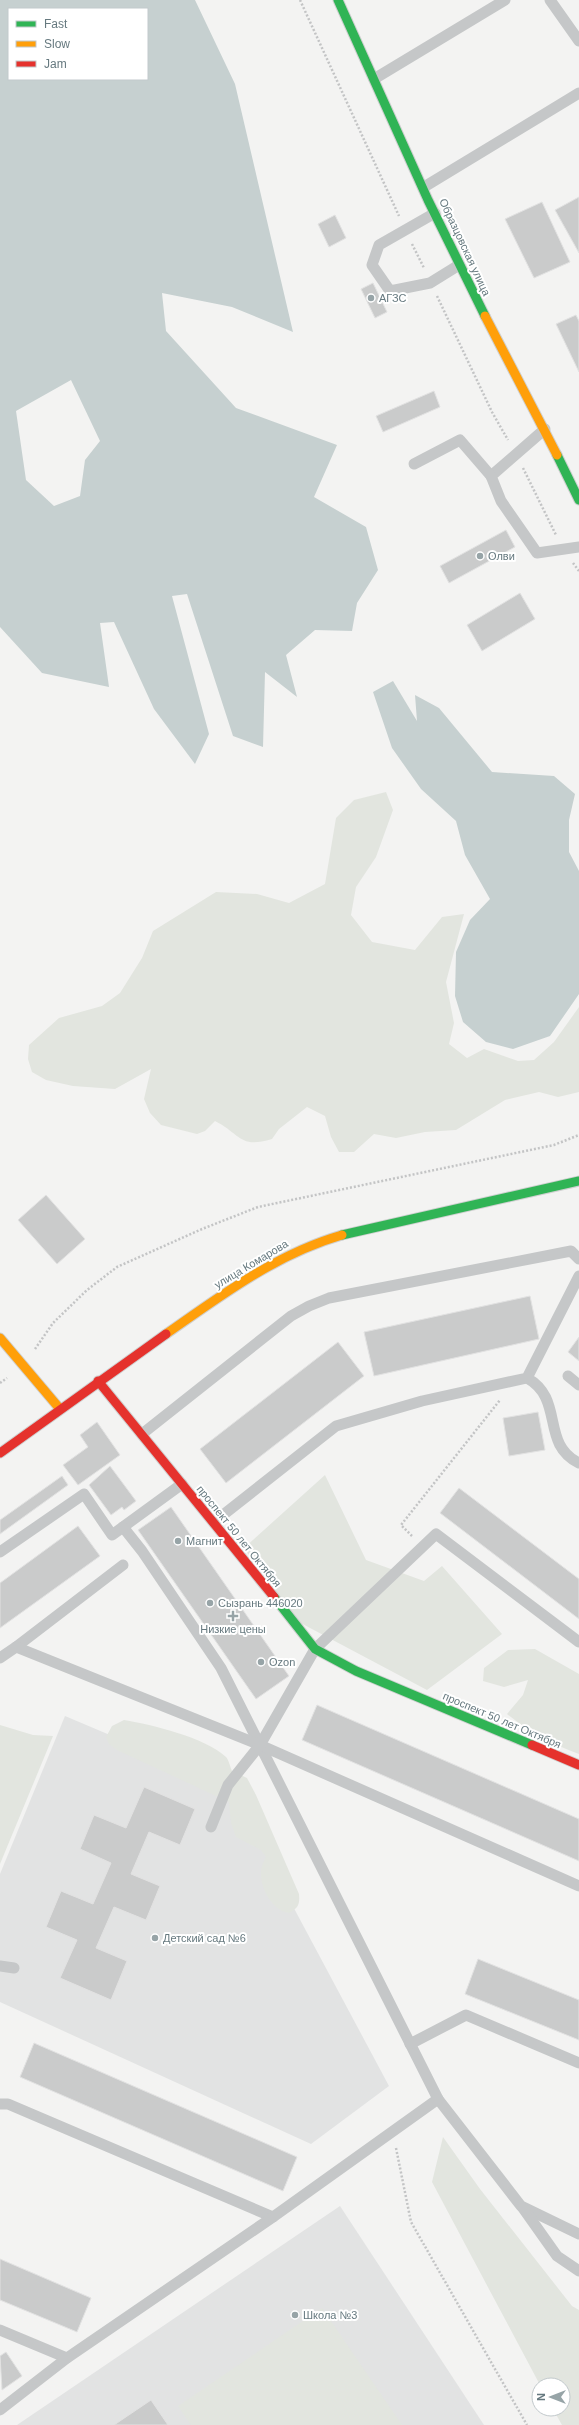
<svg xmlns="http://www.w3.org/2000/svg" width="579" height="2425" font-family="Arial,sans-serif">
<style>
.built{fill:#e2e3e3}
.green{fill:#e2e5df}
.water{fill:#c6d0d0;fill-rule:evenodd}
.building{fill:#cacbcb;stroke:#e2e2e2}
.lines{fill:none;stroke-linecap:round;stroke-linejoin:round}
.fast-casing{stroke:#cfd0d0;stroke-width:11}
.slow-casing{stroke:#cfd0d0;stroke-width:11}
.jam-casing{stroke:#cfd0d0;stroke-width:11}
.path{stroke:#c3c4c5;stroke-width:2.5;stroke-dasharray:2 2;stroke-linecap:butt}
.lane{stroke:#c5c7c8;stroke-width:11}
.fast{stroke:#30b455;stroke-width:9}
.slow{stroke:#ff9f0a;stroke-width:9}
.jam{stroke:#e5322d;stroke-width:9}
.poi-dot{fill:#97a4a7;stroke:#fff;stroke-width:1.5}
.labels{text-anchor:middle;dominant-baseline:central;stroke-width:4;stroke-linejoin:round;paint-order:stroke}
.street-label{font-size:11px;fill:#66797f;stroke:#fff}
.poi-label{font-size:11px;fill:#66797f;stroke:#fff;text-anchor:start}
</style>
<rect width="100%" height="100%" fill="#f3f3f2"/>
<g class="built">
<polygon points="65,1716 228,1785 389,2086 311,2144 0,2002 0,1874"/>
<polygon points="340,2206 484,2425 17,2425"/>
</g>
<g class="green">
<path d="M386,792l7,18 -17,47 -20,30 -5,28 21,27 43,8 27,-33 22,-3 -18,68 8,41 -5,21 18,14 17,-9 34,12 16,-1 20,-18 25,-35v85l-21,5 -19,-5 -34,8 -49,30 -31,2 -29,6 -22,-4 -20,18h-15l-8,-15 -6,-21 -18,-9 -28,22 -7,10c-33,10 -31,-5 -57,-18l-10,10 -8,3 -36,-9 -11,-12 -6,-14 7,-30 -36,20 -42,-3 -27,-6 -14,-8 -4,-13 1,-14 30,-27 43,-12 18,-13 22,-35 11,-27 63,-39 41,2 32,9 36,-19 11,-66 18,-18z"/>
<polygon points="325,1475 366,1560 424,1581 442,1566 502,1634 427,1690 295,1620 244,1548"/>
<path d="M535,1649l44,25v80c-27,-10 -50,-22 -72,-40l16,-19 5,-15 -24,7 -21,-6 1,-13 24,-18z"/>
<path d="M124,1720c29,5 80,17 102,37 3,3 4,10 6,14l15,7 9,17 43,99c1,11 -1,14 -10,19 -17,-3 -29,-25 -28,-41 0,-5 3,-11 5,-15l-5,-7 -25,-13 -5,-14 -2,-21 -112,-52 -8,-6 -3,-7 6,-11z"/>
<polygon points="0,1725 33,1735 53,1736 0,1864"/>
<polygon points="443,2137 480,2189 572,2306 579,2310 579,2425 562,2425 553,2409 563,2409 563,2385 540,2385 432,2182"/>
<polygon points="322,2308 402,2425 191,2425 178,2406"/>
</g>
<g class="water">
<path d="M0,0h195l40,84 58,248 -61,-25 -70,-14 4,38 70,77 101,37 -23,52 52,30 12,43 -21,33 -5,28 -37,-1 -29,25 11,42 -32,-25 -2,75 -30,-11 -46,-142 -15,2 37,138 -14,30 -41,-55 -40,-87 -14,1 9,64 -67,-14 -42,-46zM9,9h138v70h-138zM71,380l29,61 -15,19 -5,36 -26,10 -28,-26 -10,-69z"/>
<polygon points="393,681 417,721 415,695 439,708 492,772 554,776 575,794 569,820 569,852 579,871 579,994 550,1036 513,1049 486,1042 463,1022 455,996 456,952 470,920 490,899 465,855 456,821 421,789 392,748 373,692"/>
</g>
<g class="building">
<polygon points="579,197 579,253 555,210"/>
<polygon points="542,202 570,262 534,278 505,219"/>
<polygon points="335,215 346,238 329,247 318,224"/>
<polygon points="373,283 387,312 375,318 361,289"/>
<polygon points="576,315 579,321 579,372 556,324"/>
<polygon points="434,391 440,407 383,432 376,416"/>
<polygon points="506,530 515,547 449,583 440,566"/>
<polygon points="520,593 535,619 482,651 467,625"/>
<polygon points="46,1195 85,1239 57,1264 18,1220"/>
<polygon points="530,1296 539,1339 374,1376 364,1332"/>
<polygon points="579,1337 579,1361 568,1352"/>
<polygon points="338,1342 364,1376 226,1483 200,1449"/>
<polygon points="538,1412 545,1450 509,1456 503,1418"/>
<polygon points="97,1422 120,1455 78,1485 63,1465 88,1447 80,1435"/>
<polygon points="110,1466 136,1501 124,1510 122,1507 111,1515 89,1485"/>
<polygon points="62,1476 68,1485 0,1534 0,1520"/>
<polygon points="459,1488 579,1579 579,1619 440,1513"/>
<polygon points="171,1507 289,1676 256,1699 138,1530"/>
<polygon points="78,1526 100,1556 0,1628 0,1583"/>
<polygon points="317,1705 579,1819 579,1861 302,1740"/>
<polygon points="144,1787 195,1809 180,1845 149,1832 131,1874 160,1886 146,1920 114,1907 96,1948 127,1961 111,2000 60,1978 77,1940 46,1927 61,1891 93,1904 111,1863 80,1849 94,1815 126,1828"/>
<polygon points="478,1959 579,2000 579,2040 465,1994"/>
<polygon points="34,2043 297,2157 283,2191 20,2077"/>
<polygon points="0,2259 91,2298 77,2332 0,2300"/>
<polygon points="6,2352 22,2376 2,2390 0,2356"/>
<polygon points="151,2400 168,2425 114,2425"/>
</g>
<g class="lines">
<g class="fast-casing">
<g id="fast">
<polyline points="338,0 428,200 485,316"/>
<polyline points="557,455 579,500"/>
<polyline points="342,1235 579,1181"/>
<polyline points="274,1597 315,1649 356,1671 532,1745"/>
</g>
</g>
<g class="slow-casing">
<g id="slow">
<polyline points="485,316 557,455"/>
<path d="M166,1334c56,-39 110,-80 176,-99"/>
<polyline points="0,1338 60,1409"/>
</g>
</g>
<g class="jam-casing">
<g id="jam">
<polyline points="98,1381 274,1597"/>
<polyline points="0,1453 166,1334"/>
<polyline points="532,1745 579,1765"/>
</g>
</g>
<g class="path">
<polyline points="300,0 399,216"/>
<polyline points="412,244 424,268"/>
<polyline points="437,296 492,412 508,440"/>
<polyline points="523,468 556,535"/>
<polyline points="573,563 579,571"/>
<polyline points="35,1349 53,1323 87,1290 117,1267 202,1229 258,1207 554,1145 579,1135"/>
<polyline points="0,1383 7,1378"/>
<polyline points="412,1536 401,1525 500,1400"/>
<polyline points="396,2148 411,2222 527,2425"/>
</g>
<g class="lane">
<polyline points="550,0 579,41"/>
<polyline points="374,79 505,0"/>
<polyline points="424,187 579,93"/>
<polyline points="435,213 379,245 372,265 390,291 430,283 459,265"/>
<polyline points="545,429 491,476 501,501 537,553 579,547"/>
<polyline points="414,464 460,440 491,476"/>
<polyline points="568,1376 579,1385"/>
<path d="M527,1378c38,21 13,66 52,85"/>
<polyline points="142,1434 291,1316 309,1306 329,1298 571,1251 579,1259"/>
<polyline points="182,1484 123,1527 142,1551 221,1668 438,2099 521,2206 579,2234"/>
<polyline points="214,1522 336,1426 422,1401 527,1378 579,1276"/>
<polyline points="0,1552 84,1494 112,1535 123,1527"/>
<polyline points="16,1647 123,1565"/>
<polyline points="0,1658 16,1647 260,1745 579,1886"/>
<polyline points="211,1827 228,1785 260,1745 315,1649 436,1534 579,1642"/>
<polyline points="0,1966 14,1968"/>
<polyline points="410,2044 466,2015 579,2063"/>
<polyline points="0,2104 8,2104 273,2217"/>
<polyline points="523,2208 557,2256 579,2271"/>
<polyline points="0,2330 67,2358"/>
<polyline points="0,2410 67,2358 273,2217 438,2099"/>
</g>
<use href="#fast" class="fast"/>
<use href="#slow" class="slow"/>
<use href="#jam" class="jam"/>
</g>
<g class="poi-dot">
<circle cx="371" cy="298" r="4"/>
<circle cx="480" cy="556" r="4"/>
<circle cx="178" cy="1541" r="4"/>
<circle cx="210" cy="1603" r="4"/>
<path d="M231 1610h4v4h4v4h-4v4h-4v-4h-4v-4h4z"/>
<circle cx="261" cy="1662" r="4"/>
<circle cx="155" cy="1938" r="4"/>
<circle cx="295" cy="2315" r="4"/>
</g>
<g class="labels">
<g class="street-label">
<text transform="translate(465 247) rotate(65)">Образцовская улица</text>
<text transform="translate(251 1264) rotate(-31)">улица Комарова</text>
<text transform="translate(239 1536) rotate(51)">проспект 50 лет Октября</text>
<text transform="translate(502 1720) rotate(23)">проспект 50 лет Октября</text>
</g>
<g class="poi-label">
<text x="379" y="298">АГЗС</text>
<text x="488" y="556">Олви</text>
<text x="186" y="1541">Магнит</text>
<text x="218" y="1603">Сызрань 446020</text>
<text x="233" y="1629" text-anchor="middle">Низкие цены</text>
<text x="269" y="1662">Ozon</text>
<text x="163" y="1938">Детский сад №6</text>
<text x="303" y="2315">Школа №3</text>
</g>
</g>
<rect x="8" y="8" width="140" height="72" fill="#ffffff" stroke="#c2c9cc"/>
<rect x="16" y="21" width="20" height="6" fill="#30b455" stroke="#c2c9cc"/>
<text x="44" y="28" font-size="12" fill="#66797f">Fast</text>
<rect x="16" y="41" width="20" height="6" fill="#ff9f0a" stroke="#c2c9cc"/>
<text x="44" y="48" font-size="12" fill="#66797f">Slow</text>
<rect x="16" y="61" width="20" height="6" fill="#e5322d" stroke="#c2c9cc"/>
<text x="44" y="68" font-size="12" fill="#66797f">Jam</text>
<g transform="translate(551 2397) rotate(270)"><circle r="19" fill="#ffffff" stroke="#c2c9cc"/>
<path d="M0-3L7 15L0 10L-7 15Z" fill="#97a4a7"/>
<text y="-6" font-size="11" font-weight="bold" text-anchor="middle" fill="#66797f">N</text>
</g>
</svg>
